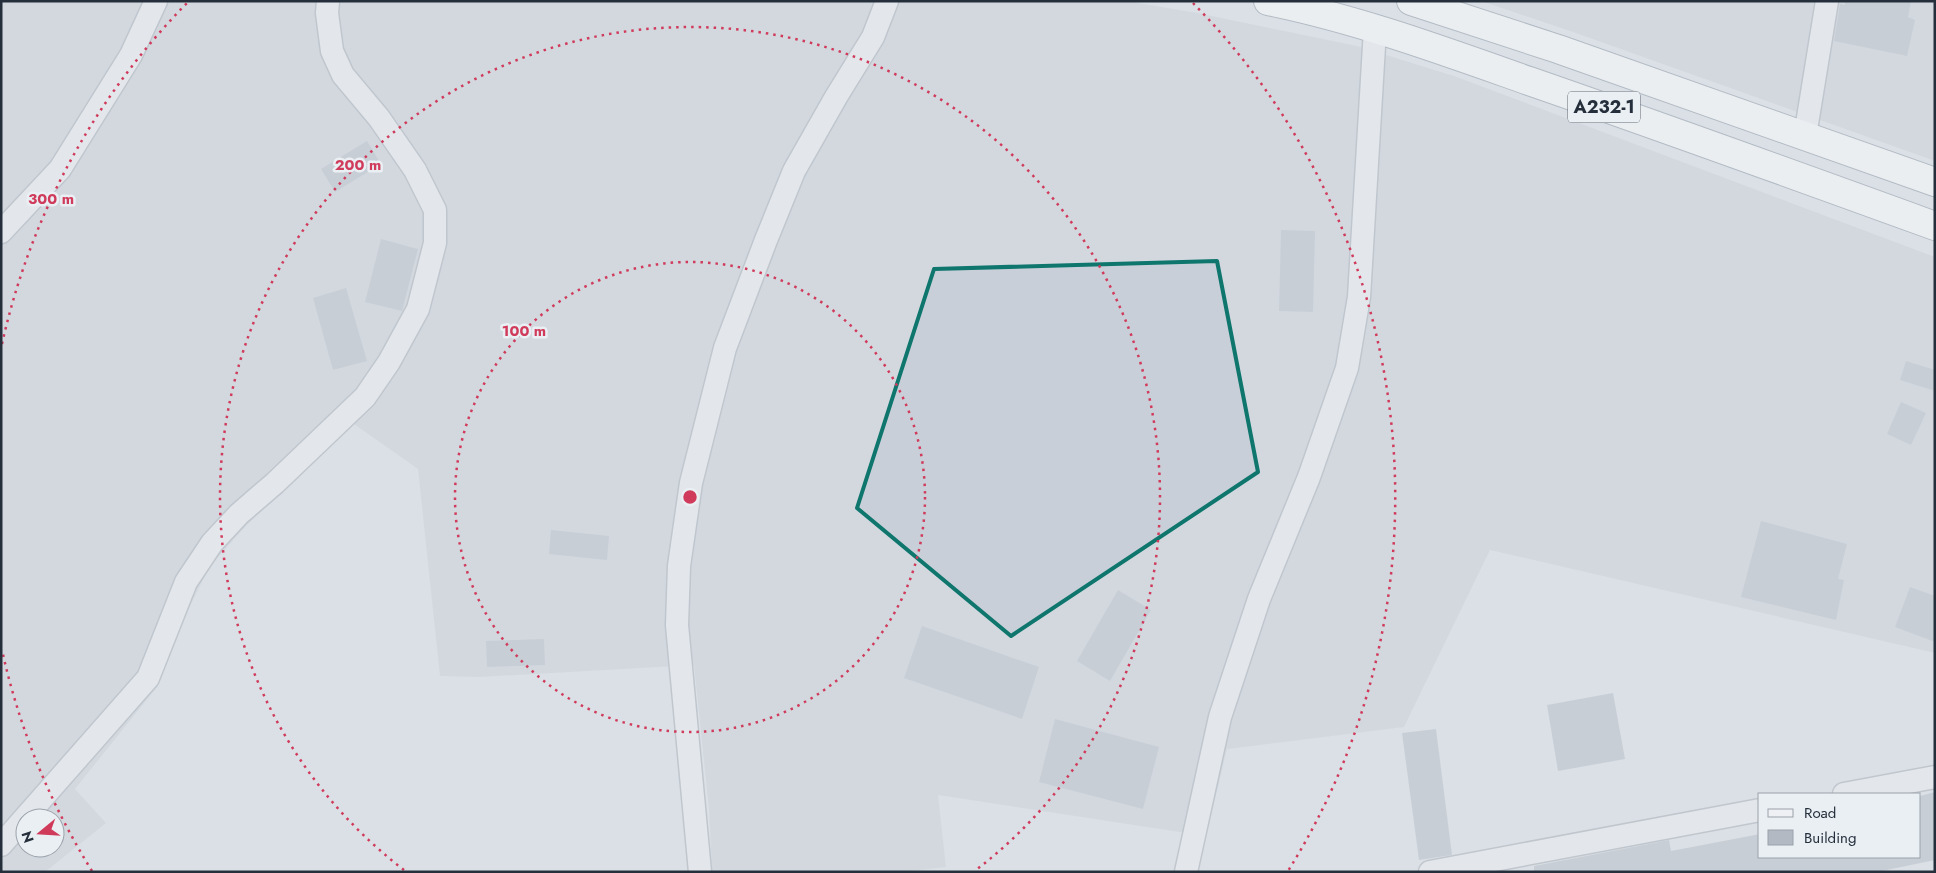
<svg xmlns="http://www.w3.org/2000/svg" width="1936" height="873" font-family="Jost,sans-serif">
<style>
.built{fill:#c9cfd8;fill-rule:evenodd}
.building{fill:#b2b9c3}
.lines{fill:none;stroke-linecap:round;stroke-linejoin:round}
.minor-casing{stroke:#a1a7b0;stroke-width:25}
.highway-casing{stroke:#828e9d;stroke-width:30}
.minor{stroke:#eef0f4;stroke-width:22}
.highway{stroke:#fff;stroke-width:28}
.marked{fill:none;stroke:#0f766e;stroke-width:4;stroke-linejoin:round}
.ring{fill:none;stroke:#d03b5b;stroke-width:2.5;stroke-dasharray:2.5 5}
.labels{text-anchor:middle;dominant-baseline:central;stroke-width:5;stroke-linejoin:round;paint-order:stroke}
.shield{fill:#eaeff4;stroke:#606973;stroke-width:1}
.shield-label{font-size:18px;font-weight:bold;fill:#252f3c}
.centre{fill:#d03b5b;stroke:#eaeff4;stroke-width:2.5}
.ring-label{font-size:15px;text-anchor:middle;font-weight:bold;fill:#d03b5b;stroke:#eaeff4;stroke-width:5;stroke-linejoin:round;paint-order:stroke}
</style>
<rect width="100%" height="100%" fill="#dbe0e6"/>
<g class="built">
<path d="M1,1h1126l70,12 160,33 97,30 481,181v396l-445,-103 -86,177 -177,22 -21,87 -268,-41 8,72 -44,5h-190l-3,-63 -15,-144 -215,12 -39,-1 -22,-207 -64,-45 -107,101 -37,41 -22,44 -31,77 -82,102 31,34 -61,49h-44zM25,818h30v30h-30z"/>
<polygon points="1481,1 1935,1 1935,161 1573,32"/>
</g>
<g class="building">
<polygon points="1845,1 1911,1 1908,17 1915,20 1907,56 1834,41 1840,4 1845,5"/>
<polygon points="367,141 381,164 335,192 321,169"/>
<polygon points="1281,230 1315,231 1313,312 1279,311"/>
<polygon points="381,239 418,249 402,311 365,302"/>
<polygon points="346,288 367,361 333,370 313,298"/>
<polygon points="1906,361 1935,370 1935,391 1900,380"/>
<polygon points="1901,402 1926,413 1911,445 1887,434"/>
<polygon points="1761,521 1847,544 1838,579 1844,580 1836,620 1741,597"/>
<polygon points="551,530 609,536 607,560 549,554"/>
<polygon points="1910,587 1935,596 1935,642 1895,627"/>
<polygon points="1118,590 1151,610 1110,681 1077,661"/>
<polygon points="922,626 1039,667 1022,719 904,678"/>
<polygon points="544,639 545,665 487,667 486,641"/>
<polygon points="1613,693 1625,759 1558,771 1547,705"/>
<polygon points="1055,719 1159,747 1143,809 1039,782"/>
<polygon points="1436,729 1452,855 1419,860 1402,733"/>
<polygon points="1935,792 1935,860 1877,872 1534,872 1534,866 1669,840 1671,851 1760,834 1760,857 1920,857 1920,796"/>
</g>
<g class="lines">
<g class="minor-casing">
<g id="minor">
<polyline points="1805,136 1827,1"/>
<polyline points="1,232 60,169 131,55 156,1"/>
<polyline points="1844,794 1935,777"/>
<polyline points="1,845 148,678 186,582 212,543 239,514 275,483 365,397 389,362 418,309 435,243 435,210 415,170 379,118 343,75 332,51 327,13 328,1"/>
<polyline points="700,872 677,625 679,566 691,483 725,348 766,240 794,171 836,97 873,37 887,1"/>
<polyline points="1186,872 1220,717 1259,599 1309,477 1347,368 1359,297 1375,29"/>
<polyline points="1430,872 1760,810"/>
</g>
</g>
<g class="highway-casing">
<g id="highway">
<path d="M1268,1c89,18 176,50 261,80 136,47 271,96 406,145"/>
<polyline points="1411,1 1558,49 1935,182"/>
</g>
</g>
<use href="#minor" class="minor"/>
<use href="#highway" class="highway"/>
</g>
<path d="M0 0H1936V873H0ZM1217,261l41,211 -247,164 -154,-128 77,-239z" fill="#dbe0e6" fill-opacity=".55" fill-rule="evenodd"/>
<path class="marked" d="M1217,261l41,211 -247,164 -154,-128 77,-239z"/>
<g class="ring">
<circle cx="690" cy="497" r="235"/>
<path d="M404 870A470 470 0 1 1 976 870"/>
<path d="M92 871A705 705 0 0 1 2 650M2 344A705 705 0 0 1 187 3M1193 3A705 705 0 0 1 1288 871"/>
</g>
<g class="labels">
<rect class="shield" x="1568" y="91.5" width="72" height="31" rx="4"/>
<g class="shield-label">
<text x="1604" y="107">A232-1</text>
</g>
</g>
<circle cx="690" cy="497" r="8" class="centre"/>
<g class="ring-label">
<text x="358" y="170">200 m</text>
<text x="51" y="204">300 m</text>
<text x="524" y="336">100 m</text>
</g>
<rect width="1936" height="873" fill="none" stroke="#252f3c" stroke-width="5"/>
<rect x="1758" y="793" width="162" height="65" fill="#eaeff4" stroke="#9ba2aa"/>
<rect x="1768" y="809" width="25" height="8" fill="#eef0f4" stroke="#9ba2aa"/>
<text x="1804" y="818" font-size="15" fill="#252f3c">Road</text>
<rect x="1768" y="830" width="25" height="15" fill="#b2b9c3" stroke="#9ba2aa"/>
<text x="1804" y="843" font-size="15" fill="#252f3c">Building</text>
<g transform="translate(40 833) rotate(252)"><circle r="24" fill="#eaeff4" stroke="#9ba2aa"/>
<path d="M0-4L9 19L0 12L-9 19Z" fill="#d03b5b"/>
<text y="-8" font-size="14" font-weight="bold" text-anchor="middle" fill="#252f3c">N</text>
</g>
</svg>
